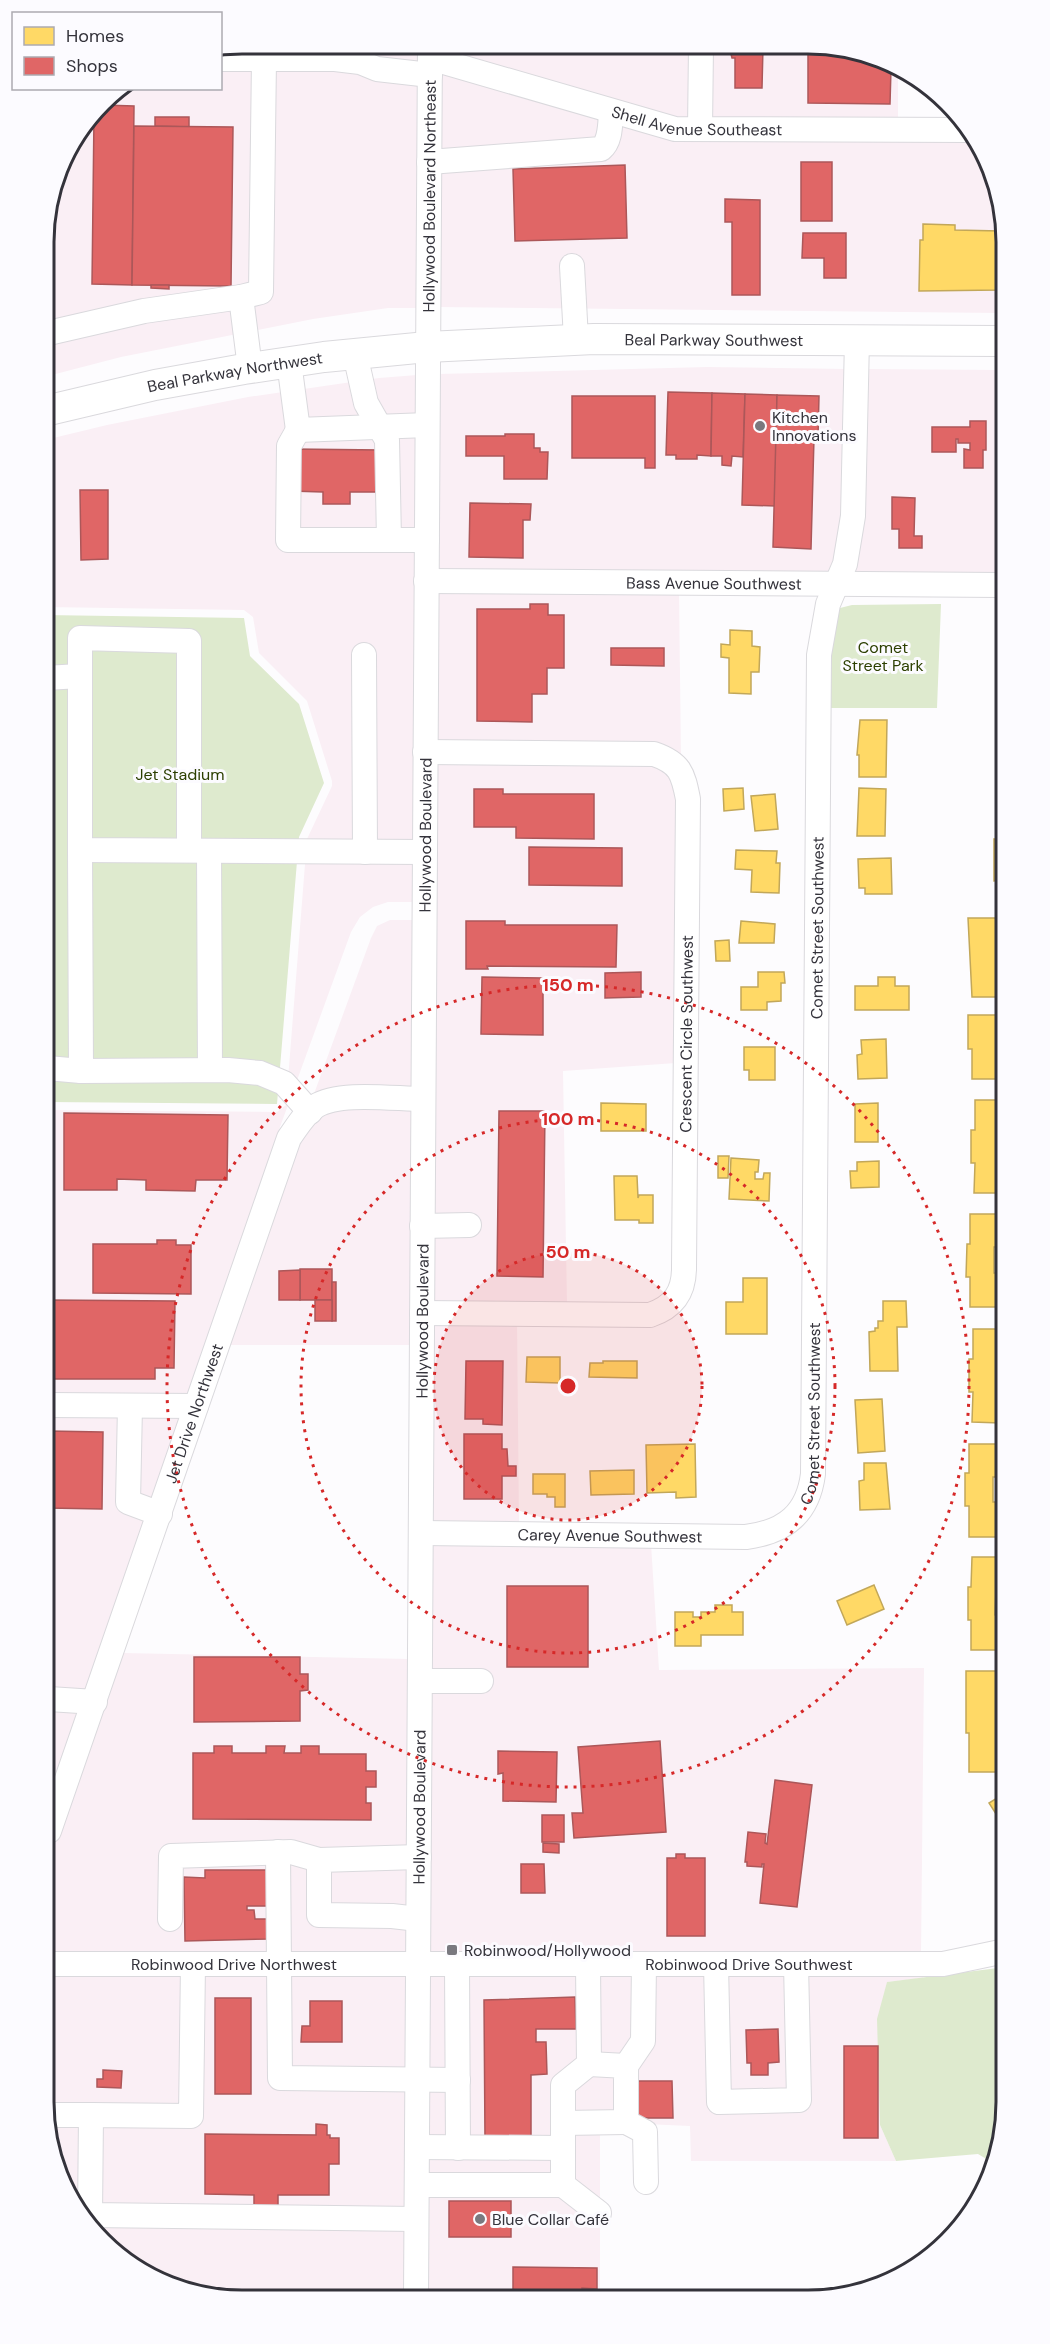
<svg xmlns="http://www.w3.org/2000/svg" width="1050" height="2344" font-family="'DM Sans',sans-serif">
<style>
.commercial{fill:#faeff5}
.green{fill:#deeace}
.homes{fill:#ffd966;stroke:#c2a759;stroke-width:1.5}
.shops{fill:#e06666;stroke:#ac5759;stroke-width:1.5}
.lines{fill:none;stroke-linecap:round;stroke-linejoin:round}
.minor-casing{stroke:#dad9dd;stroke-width:26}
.major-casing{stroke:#dad9dd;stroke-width:32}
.minor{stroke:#fff;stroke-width:24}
.major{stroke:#fff;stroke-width:30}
.ring{fill:none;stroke:#d62828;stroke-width:3;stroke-dasharray:3 6}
.poi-dot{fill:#7a797f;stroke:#fcfbff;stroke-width:2}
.labels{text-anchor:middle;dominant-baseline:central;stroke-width:6;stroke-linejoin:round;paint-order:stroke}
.street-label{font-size:16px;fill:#34333b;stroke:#fcfbff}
.poi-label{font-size:16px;fill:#34333b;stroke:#fcfbff;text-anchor:start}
.park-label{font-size:16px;fill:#2c3f01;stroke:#fcfbff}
.rim{fill:none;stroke:#34333b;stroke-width:3}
.centre{fill:#d62828;stroke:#fcfbff;stroke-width:3}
.ring-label{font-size:18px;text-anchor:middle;font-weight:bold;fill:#d62828;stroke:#fcfbff;stroke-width:6;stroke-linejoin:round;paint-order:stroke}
</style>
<rect width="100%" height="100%" fill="#fdfcfe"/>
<g class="commercial">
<polygon points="242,44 419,45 419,57 416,64 419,65 417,308 388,308 313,319 121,357 44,377 44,229 64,155 111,93 118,88 220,88 221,48"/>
<polygon points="440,45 691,46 690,120 677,120 440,52"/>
<polygon points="712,46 846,47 898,73 898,120 711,120"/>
<polygon points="440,71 625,125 976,139 998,188 998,313 438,307"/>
<polygon points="707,367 846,369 843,515 838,551 830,575 437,572 438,374"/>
<polygon points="867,369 1000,370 1001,576 852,575"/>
<polygon points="417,375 414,902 388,902 373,907 360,917 351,932 280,1127 262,1188 49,1801 47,1110 277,1112 286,1105 307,839 332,786 332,781 307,701 259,653 253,617 244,610 45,607 45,440 107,425 248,397 379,378"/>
<polygon points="436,590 679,592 681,758 436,743"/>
<polygon points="436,761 652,763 670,774 677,799 676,1063 563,1071 567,1305 432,1305"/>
<polygon points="390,920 414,920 411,1345 230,1345 300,1132 371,938 377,926"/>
<polygon points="432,1323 517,1323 519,1525 431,1524"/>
<polygon points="431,1542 651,1544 659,1670 924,1668 921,1955 428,1956"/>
<polygon points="123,1653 409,1659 408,1956 50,1955 49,1860"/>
<polygon points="50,1973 407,1974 405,2296 204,2297 111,2251 70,2201 50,2153"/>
<polygon points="922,1973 923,1978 887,1982 880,2125 896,2161 691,2161 690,2126 600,2122 600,2295 426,2296 428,1974"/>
</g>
<g class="green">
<polygon points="941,604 937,708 826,708 827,652 836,609 852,605"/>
<polygon points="45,615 244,618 250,656 299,704 324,783 299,837 277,1104 47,1102"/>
<polygon points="1006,1967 1006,2115 995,2164 978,2154 896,2161 880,2125 877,2019 887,1982"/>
</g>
<g class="homes">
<polygon points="923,224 955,225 955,230 1000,231 999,290 919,291 920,240 923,240"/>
<polygon points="730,630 752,631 752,646 760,647 759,672 751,672 751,694 729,693 729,658 721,657 721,644 730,645"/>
<polygon points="860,720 887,720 886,777 859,777 859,755 857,755"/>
<polygon points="743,788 744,809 724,811 723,789"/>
<polygon points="859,788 886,789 885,836 857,836"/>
<polygon points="775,794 778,829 755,831 751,796"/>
<polygon points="994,839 1002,839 1002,880 994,881"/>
<polygon points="736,850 777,851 776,863 780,863 779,893 751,892 752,870 735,869"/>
<polygon points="891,858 892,894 865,894 865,888 859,888 858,859"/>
<polygon points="968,918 999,918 1002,997 972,997"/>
<polygon points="741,921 775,924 774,943 739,943"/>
<polygon points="729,940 730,961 716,961 715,941"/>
<polygon points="758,972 784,972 785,983 781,983 781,1001 767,1002 767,1010 741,1010 741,987 758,987"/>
<polygon points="878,977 895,977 895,986 909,986 909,1010 855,1010 855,986 878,986"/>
<polygon points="968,1015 996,1015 999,1079 972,1079 972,1049 968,1049"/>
<polygon points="886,1039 887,1078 858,1079 857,1055 862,1054 861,1040"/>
<polygon points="744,1047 775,1047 775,1080 749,1080 749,1070 744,1070"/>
<polygon points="975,1100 1002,1100 1002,1133 998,1133 999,1159 1002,1159 1002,1193 974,1193 975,1163 971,1163 971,1130 975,1130"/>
<polygon points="601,1103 646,1104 646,1131 601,1131"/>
<polygon points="878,1103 878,1142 855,1142 855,1104"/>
<polygon points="718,1156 729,1156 728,1178 718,1178"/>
<polygon points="731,1158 759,1160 758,1172 755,1172 755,1179 763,1179 764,1173 770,1173 769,1201 729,1199"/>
<polygon points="879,1161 879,1187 851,1188 850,1171 857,1171 857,1162"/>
<polygon points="614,1176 637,1176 638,1198 639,1195 653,1195 653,1223 639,1223 639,1220 615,1220"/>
<polygon points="970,1214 998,1214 998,1247 994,1247 994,1273 998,1273 997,1307 970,1307 970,1277 966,1277 967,1244 970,1244"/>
<polygon points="743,1278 767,1278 767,1334 726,1334 726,1302 743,1302"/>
<polygon points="883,1301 906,1301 907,1327 897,1327 898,1371 870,1371 869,1332 875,1331 875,1328 878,1328 878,1321 883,1321"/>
<polygon points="973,1329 1000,1329 1000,1362 997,1362 997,1388 1000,1388 1000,1423 972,1422 973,1392 969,1392 969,1359 973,1359"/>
<polygon points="527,1357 560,1357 560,1383 526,1382"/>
<polygon points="603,1361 637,1361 637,1378 589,1377 590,1363 603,1363"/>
<polygon points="882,1399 885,1451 858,1453 855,1400"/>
<polygon points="695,1444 696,1497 676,1498 676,1492 647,1493 646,1445"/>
<polygon points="969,1444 997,1444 996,1477 993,1477 993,1502 996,1502 996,1537 969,1537 969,1506 965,1506 965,1473 969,1473"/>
<polygon points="864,1463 886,1463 890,1509 860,1510 859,1481 864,1480"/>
<polygon points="634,1470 634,1494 591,1495 590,1471"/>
<polygon points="533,1474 565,1474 565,1507 555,1507 555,1497 547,1497 547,1494 533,1494"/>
<polygon points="972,1557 999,1557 999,1590 996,1590 995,1615 999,1616 999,1650 971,1650 971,1620 968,1620 968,1587 971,1587"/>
<polygon points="874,1585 884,1609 847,1625 837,1601"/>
<polygon points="715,1605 732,1605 732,1612 743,1612 743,1635 701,1635 701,1646 675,1646 675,1612 693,1612 693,1617 701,1617 701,1612 715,1612"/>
<polygon points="966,1671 998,1671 998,1729 1001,1729 1001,1772 969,1772 969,1733 966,1733"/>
<polygon points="1005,1793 1005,1828 989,1803"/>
</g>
<g class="shops">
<polygon points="732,47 763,47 762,88 735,88 735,58 732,58 730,50"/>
<polygon points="808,47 846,47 891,69 890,104 808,103"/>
<polygon points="102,105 134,106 132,285 92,284 94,116"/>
<polygon points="155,117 189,117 189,127 155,126"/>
<polygon points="134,126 233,127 231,286 132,285"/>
<rect x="801" y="162" width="31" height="59"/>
<polygon points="625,165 627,238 515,241 513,169"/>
<polygon points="725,199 760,200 760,295 732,295 732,222 725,222"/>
<polygon points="803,233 846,233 846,278 824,278 824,258 802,258"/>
<polygon points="151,285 169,285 169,289 151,288"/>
<polygon points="668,392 712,393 711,456 697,455 697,459 676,459 676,455 666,455"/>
<polygon points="712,393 745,394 743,457 732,456 731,466 722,465 722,456 711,456"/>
<polygon points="745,394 777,395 775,506 742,505"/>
<polygon points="777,395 819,396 818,438 814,438 811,549 773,547"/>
<polygon points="572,396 655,396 655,468 645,468 645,458 572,458"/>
<polygon points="970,421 986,421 986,450 983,450 983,468 964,468 964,449 970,450 970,443 958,443 958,439 956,439 956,452 932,452 932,427 970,427"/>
<polygon points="505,434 534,434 534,448 540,448 540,452 548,452 547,479 504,479 504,456 466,456 466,436 505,436"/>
<polygon points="291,449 382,450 382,492 350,492 350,504 323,504 323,492 291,491"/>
<polygon points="80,490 108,490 108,559 81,560"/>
<polygon points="892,497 915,498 914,536 922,536 922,548 899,548 899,529 892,529"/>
<polygon points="470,503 531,504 530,520 523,520 523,558 469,557"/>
<polygon points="530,604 548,604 548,615 564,615 564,668 547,668 547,694 532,694 532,722 477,721 477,609 530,609"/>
<polygon points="611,648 664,648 664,666 611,665"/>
<polygon points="474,789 503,789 503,794 594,794 594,839 516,838 516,827 474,827"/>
<polygon points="529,847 622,848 622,886 529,885"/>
<polygon points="466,921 505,921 505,925 617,925 616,967 487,966 488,969 466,969"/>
<polygon points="641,972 641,997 605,998 605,973"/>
<polygon points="482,977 543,978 543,1035 481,1034"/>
<polygon points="499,1111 545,1111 543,1277 497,1276"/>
<polygon points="64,1113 228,1115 227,1180 196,1180 195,1191 146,1190 146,1180 117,1179 117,1190 64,1190"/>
<polygon points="157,1240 176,1240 176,1245 191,1245 191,1294 93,1293 93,1244 157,1244"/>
<rect x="300" y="1269" width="32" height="31"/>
<polygon points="300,1270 300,1300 279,1300 279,1271"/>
<rect x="332" y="1282" width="4" height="39"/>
<polygon points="48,1300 175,1301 174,1368 155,1368 155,1379 51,1379 51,1367 48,1367"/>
<rect x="315" y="1300" width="17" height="21"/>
<polygon points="466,1361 503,1361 502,1425 483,1424 483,1419 465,1419"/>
<polygon points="48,1431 103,1432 102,1509 48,1508"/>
<polygon points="464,1434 502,1434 502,1449 507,1449 508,1466 516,1466 516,1476 502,1476 502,1499 464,1499"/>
<rect x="507" y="1586" width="81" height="81"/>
<polygon points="194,1657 300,1657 300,1674 308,1674 308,1690 300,1691 300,1721 194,1722"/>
<polygon points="660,1741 666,1832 574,1838 572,1813 583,1813 578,1747"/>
<polygon points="214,1746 232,1746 232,1753 266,1753 266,1746 285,1746 284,1753 301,1753 301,1746 319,1746 319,1754 366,1754 366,1771 376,1771 376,1787 366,1787 366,1803 371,1803 371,1820 193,1819 193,1753 214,1753"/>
<polygon points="498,1751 557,1752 556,1802 503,1801 503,1773 498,1774"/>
<polygon points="775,1780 812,1785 797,1907 760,1903 764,1864 762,1864 762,1867 747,1866 747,1862 745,1862 748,1832 766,1834 765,1843 767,1844"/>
<rect x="542" y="1815" width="22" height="27"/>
<polygon points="543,1843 559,1844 559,1853 543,1852"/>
<polygon points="676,1854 685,1854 685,1858 705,1858 705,1936 667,1936 667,1858 676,1858"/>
<polygon points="521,1864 544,1864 545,1893 521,1893"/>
<polygon points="205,1870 272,1870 272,1906 247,1906 247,1910 254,1910 255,1919 268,1919 268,1939 185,1941 184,1877 205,1878"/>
<polygon points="575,1997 576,2029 536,2029 536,2042 546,2042 547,2074 531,2075 531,2138 485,2139 484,2000"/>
<rect x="215" y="1998" width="36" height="96"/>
<polygon points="310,2001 342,2001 342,2042 301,2042 302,2026 310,2026"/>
<polygon points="778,2029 779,2062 768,2063 768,2075 751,2075 751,2063 747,2063 746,2030"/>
<rect x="844" y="2046" width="34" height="92"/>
<polygon points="103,2070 122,2071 121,2088 97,2087 97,2079 103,2079"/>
<polygon points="637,2081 672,2081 673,2118 638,2118"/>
<polygon points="316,2124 327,2125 327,2135 330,2135 330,2138 339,2138 339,2164 329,2164 329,2195 278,2195 278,2214 254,2214 254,2195 205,2194 205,2134 316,2135"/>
<rect x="449" y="2201" width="62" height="36"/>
<polygon points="513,2267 597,2268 597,2289 582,2288 582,2295 513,2295"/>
</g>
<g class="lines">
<g class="minor-casing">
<g id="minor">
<path id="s1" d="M430,58l245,71 296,1"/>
<polyline points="220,59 335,59 360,62 377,69 430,75"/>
<polyline points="700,129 701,46"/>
<path d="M429,162l172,-13c10,-8 9,-25 10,-37"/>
<polyline points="572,266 576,339"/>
<polyline points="44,334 144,311 241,297"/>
<polyline points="355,354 366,403 387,440 389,540"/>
<polyline points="289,362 298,430 427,425"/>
<polyline points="250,368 241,297 261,292 264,59"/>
<polyline points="298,430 289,446 288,540 427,540"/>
<path id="s2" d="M426,581l575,4"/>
<polyline points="364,655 365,852"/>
<polyline points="45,678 80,676"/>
<polyline points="80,850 81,1071 228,1070 260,1073 284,1083 310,1112"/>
<polyline points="189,850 189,641 80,638 80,850 425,852"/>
<polyline points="209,851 210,1070"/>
<polyline points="47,1068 81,1071"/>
<polyline points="422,1226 469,1225"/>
<path id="s3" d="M422,1313l228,2c24,-8 34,-23 34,-47l4,-469c-5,-26 -8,-36 -34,-45l-229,-2"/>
<polyline points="48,1405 196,1406"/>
<polyline points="130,1406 128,1502 160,1514"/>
<path id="s4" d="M421,1533l325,4c39,-5 62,-23 67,-63l6,-819 9,-51 17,-40 8,-48 4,-176"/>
<polyline points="420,1681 481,1681"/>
<polyline points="49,1699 95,1702"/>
<path id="s5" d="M49,1831l240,-693c8,-11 15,-24 27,-32 23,-15 79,-7 107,-7"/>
<polyline points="278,1852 280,2078 458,2080"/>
<polyline points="170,1919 171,1856 291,1852 319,1860"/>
<polyline points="418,1919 392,1916 319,1915 319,1860 419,1857"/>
<path id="s6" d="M50,1964h893l62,-13"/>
<polyline points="193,1964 191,2116 91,2115 90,2215 416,2219"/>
<polyline points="716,1964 719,2102 799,2100 796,1964"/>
<polyline points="457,1965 458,2148"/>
<polyline points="626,2066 643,2041 644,1964"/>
<polyline points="50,2115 91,2115"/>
<polyline points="626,2122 645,2132 646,2182"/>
<polyline points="563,2123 626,2122 626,2066 589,2064"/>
<polyline points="417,2147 563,2148 563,2085 589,2064 588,1965"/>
<polyline points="417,2185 563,2185 563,2148"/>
<polyline points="563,2185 599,2213"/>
<path id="s7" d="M416,2296l14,-2251"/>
</g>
</g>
<g class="major-casing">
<g id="major">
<path id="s8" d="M45,411l110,-26 89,-16 80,-12 103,-10 167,-8 406,2"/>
</g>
</g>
<use href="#minor" class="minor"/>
<use href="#major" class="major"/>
</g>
<circle cx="568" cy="1386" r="134" fill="#d62828" fill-opacity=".12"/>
<g class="ring">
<circle cx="568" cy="1386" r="134"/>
<circle cx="568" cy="1386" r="267"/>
<circle cx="568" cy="1386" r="401"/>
</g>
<g class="poi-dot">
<circle cx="760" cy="426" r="6"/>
<rect x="446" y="1944" width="12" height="12" rx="3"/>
<circle cx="480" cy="2219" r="6"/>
</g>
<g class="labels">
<g class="street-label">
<text stroke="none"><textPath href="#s1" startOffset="276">Shell Avenue Southeast</textPath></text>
<text stroke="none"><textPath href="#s7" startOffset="2100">Hollywood Boulevard Northeast</textPath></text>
<text stroke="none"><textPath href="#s8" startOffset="675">Beal Parkway Southwest</textPath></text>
<text stroke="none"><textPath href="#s8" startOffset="194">Beal Parkway Northwest</textPath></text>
<text stroke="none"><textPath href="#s2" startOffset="288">Bass Avenue Southwest</textPath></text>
<text stroke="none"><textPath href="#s7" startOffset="1461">Hollywood Boulevard</textPath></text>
<text stroke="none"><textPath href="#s4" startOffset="972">Comet Street Southwest</textPath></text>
<text stroke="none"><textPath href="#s3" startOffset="525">Crescent Circle Southwest</textPath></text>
<text stroke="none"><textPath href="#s7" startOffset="975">Hollywood Boulevard</textPath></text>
<text stroke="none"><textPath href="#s5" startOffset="442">Jet Drive Northwest</textPath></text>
<text stroke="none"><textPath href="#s4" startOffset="486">Comet Street Southwest</textPath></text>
<text stroke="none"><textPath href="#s4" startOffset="189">Carey Avenue Southwest</textPath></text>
<text stroke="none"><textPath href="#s7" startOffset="489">Hollywood Boulevard</textPath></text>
<text stroke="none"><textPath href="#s6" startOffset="184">Robinwood Drive Northwest</textPath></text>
<text stroke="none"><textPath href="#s6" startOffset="699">Robinwood Drive Southwest</textPath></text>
</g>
<g class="poi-label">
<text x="772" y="417">Kitchen<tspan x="772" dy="18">Innovations</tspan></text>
<text x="464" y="1950">Robinwood/Hollywood</text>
<text x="492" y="2219">Blue Collar Café</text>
</g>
<g class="park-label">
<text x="883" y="647">Comet<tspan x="883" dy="18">Street Park</tspan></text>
<text x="180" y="774">Jet Stadium</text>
</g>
</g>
<path d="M0 0H1050V2344H0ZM242 54H808A188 188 0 0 1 996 242V2102A188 188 0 0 1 808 2290H242A188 188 0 0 1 54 2102V242A188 188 0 0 1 242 54Z" fill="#fcfbff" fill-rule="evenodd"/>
<path class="rim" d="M242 54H808A188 188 0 0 1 996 242V2102A188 188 0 0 1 808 2290H242A188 188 0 0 1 54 2102V242A188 188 0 0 1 242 54Z"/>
<circle cx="568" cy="1386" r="9" class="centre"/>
<g class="ring-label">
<text x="568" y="991">150 m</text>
<text x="568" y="1125">100 m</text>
<text x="568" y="1258">50 m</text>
</g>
<rect x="12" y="12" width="210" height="78" fill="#fcfbff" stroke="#acabb1" stroke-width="1.5"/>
<rect x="24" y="27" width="30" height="18" fill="#ffd966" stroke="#acabb1" stroke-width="1.5"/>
<text x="66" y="42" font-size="18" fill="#34333b">Homes</text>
<rect x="24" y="57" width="30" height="18" fill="#e06666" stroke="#acabb1" stroke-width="1.5"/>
<text x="66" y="72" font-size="18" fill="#34333b">Shops</text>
</svg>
